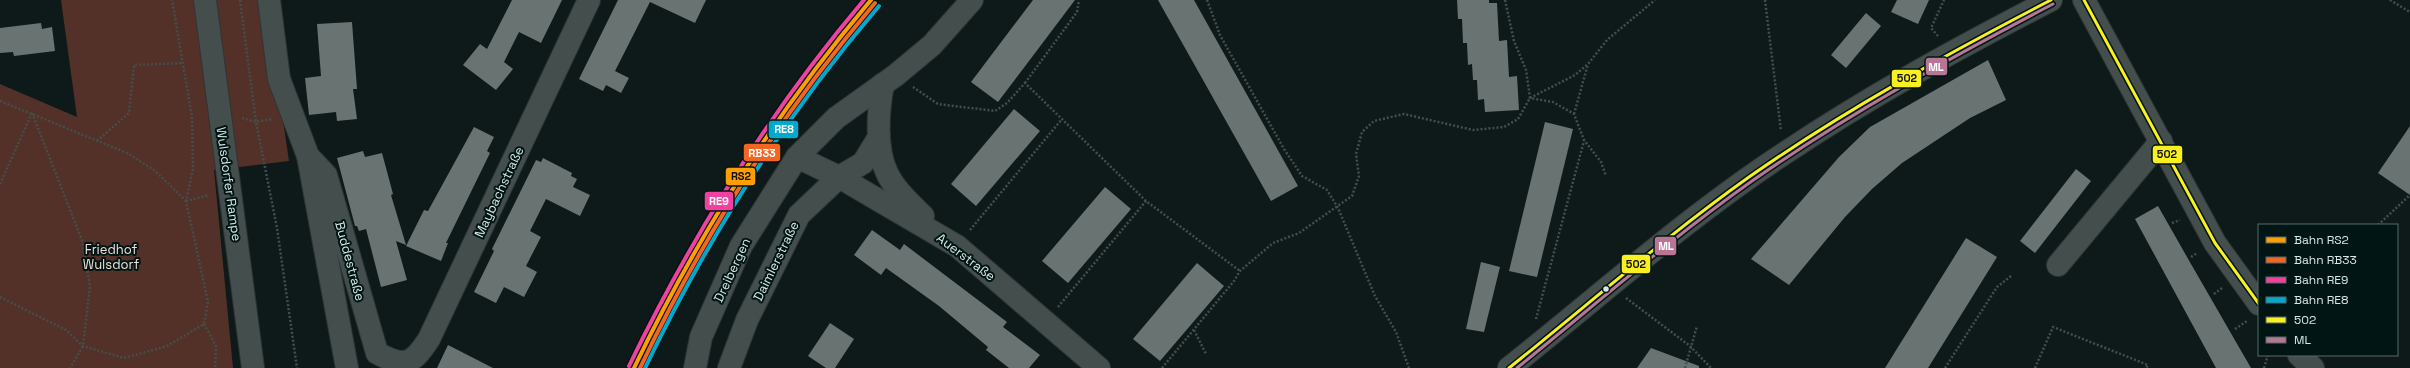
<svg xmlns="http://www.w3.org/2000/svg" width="2410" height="368" font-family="'Space Grotesk',sans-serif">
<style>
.green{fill:#533128}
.building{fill:#697372}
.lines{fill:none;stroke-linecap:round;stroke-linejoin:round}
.minor-casing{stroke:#2e3635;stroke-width:24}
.path{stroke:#444e4c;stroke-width:2.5;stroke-dasharray:2 2;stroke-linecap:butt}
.minor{stroke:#444e4c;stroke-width:22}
.bus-1-casing{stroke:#011614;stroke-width:6}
.bus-2-casing{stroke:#011614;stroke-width:6}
.bus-1{stroke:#faef20;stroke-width:3}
.bus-2{stroke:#b87696;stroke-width:3}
.rail-1-casing{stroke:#011614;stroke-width:7}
.rail-2-casing{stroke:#011614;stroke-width:7}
.rail-3-casing{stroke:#011614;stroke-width:7}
.rail-4-casing{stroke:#011614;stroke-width:7}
.rail-1{stroke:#ff9e00;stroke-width:4}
.rail-2{stroke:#f26522;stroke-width:4}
.rail-3{stroke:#f240a1;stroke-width:4}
.rail-4{stroke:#00a9ce;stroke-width:4}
.bus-dot{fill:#d9e7e4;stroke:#011614;stroke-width:1.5}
.labels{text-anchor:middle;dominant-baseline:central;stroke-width:4;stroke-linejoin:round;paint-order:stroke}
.street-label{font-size:13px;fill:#d9e7e4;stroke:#011614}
.park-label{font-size:13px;fill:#f2dcd6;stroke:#011614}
.line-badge{stroke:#011614;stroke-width:1.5}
.badge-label{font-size:11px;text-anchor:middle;font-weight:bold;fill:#fff}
.pale-badge-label{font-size:11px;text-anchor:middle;font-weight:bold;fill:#111}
</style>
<rect width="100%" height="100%" fill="#0e1a19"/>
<polygon class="green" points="61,0 265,0 289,161 214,170 233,368 0,368 0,84 77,117"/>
<g class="building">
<polygon points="512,0 562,0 541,43 519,32 504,62 513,69 496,90 463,65 480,44 487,49"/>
<polygon points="618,0 706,0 695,23 650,2 615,71 629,78 621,93 606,85 603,91 579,79"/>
<polygon points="1033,0 1075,0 998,102 971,82"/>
<polygon points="1158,0 1194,0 1298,186 1271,201"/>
<polygon points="1457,0 1489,0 1489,3 1497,3 1499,41 1507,40 1509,77 1517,76 1519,110 1485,112 1484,99 1478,100 1477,80 1473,80 1472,64 1468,65 1467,43 1463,43 1462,19 1458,19"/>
<polygon points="1897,0 1929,0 1918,24 1891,12"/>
<polygon points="1866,13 1881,26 1846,68 1831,55"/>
<polygon points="352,22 357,89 353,89 357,119 337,121 336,112 309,115 305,78 321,76 317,24"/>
<polygon points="41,23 42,29 52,27 55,51 14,56 13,52 0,53 0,28"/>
<polygon points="1988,60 2006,100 1970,118 1902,163 1872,189 1845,217 1789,285 1751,259 1839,157 1870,127"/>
<polygon points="1014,109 1040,131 976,206 951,184"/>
<polygon points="1545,122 1573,129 1537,277 1509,271"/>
<polygon points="2410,126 2410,195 2378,173"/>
<polygon points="474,127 494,137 487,151 490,153 446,243 448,243 441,261 406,246 424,210 428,211"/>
<polygon points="363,151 365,157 382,153 393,194 391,195 406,245 396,241 407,280 381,287 366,229 359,231 357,226 355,226 337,158"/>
<polygon points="543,158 572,173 571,176 577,179 573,187 590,195 580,216 546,199 530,231 541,237 526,266 537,272 524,297 504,287 496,303 474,292 494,251 492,249 536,160 541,162"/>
<polygon points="2076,169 2091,181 2035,253 2020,241"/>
<polygon points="1105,187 1131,209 1068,283 1042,261"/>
<polygon points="2158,206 2191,264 2251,368 2216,368 2135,219"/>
<polygon points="872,230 900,250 904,244 1007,322 1003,327 1040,355 1029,368 1009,368 986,350 988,347 939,306 886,268 881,275 854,255"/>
<polygon points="1966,238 1997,257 1961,315 1928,368 1885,368"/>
<polygon points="1481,262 1500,267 1484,332 1466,329"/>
<polygon points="1197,263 1224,286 1160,361 1133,339"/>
<polygon points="830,323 854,339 835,368 826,368 808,356"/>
<polygon points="448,345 493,368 437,368"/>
<polygon points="1651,348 1699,366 1699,368 1637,368"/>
</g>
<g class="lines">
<g class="minor-casing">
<g id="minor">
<polyline points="205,0 253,368"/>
<polyline points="269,0 279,79 308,156 347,368"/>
<polyline points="2084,0 2215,243 2259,304"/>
<path d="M883,84c-5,26 -8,64 4,89 8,17 23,30 36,43"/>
<path d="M308,156l18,19 51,178c28,15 35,12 52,-14l160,-339"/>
<polyline points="797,157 839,177 957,246 1099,368"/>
<polyline points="2058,265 2161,141"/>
<polyline points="2299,355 2313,368"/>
<polyline points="695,368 701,337 741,246 797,157 836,118 896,75 932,45 972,0"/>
<polyline points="729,368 747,320 799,215 839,177 863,163 879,137"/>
<path d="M1509,368c91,-72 178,-151 276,-215 85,-57 175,-106 266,-153"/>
</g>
</g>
<g class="path">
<polyline points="240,0 256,122 277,228 297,368"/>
<polyline points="1207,0 1220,35 1284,149 1302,176 1327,190 1338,208 1375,296 1396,332 1409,368"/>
<polyline points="1505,0 1514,41 1526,70 1530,98 1553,102 1574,114 1584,140 1601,162 1606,176"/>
<polyline points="1765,0 1781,131"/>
<polyline points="2390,0 2410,12"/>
<polyline points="1938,36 1931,28 1944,0"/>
<polyline points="1025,83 1077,12 1079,0"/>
<polyline points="913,87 938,104 995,111 1007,103 1025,83 1146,201 1240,271"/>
<polyline points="0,101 127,153 154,170 186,201"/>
<polyline points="32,113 82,240 90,286 83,346 70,368"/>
<polyline points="1574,114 1588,64"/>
<polyline points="242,118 256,122 272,119"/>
<polyline points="97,141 129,113 134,65 183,63"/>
<polyline points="0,184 32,113"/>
<polyline points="186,201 209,195"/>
<polyline points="2172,223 2180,220"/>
<polyline points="2378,225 2410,195"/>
<polyline points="970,230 1062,119"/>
<polyline points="2191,257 2197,253"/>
<polyline points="2214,294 2222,288"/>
<polyline points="0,297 66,330 83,346 124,358 167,346 204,324 208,302 186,201 193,169 192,117 172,0"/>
<polyline points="1626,298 1690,346 1711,368"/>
<polyline points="1058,307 1146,201"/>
<polyline points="1536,319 1584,141"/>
<polyline points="204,324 216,346 215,368"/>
<polyline points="2235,329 2247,321"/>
<polyline points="1194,330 1206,354"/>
<polyline points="1162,368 1234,281 1240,271 1273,243 1299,233 1352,196 1359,176 1356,154 1362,132 1374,121 1404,114 1473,130 1504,127 1518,119 1530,98 1575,75 1588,64 1607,40 1655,0"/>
<polyline points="1685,368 1697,326"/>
<polyline points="1945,368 1997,287 2011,276"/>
<polyline points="2035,368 2053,327 2148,365 2146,368"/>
<polyline points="2264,368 2268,355"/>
</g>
<use href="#minor" class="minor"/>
<g class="bus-1-casing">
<g id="bus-1">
<polyline points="2084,0 2215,243 2259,304"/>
<path d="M1509,368c80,-64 157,-132 240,-191 96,-67 198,-123 302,-177"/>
</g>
</g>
<g class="bus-2-casing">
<path id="bus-2" d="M1517,368c78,-63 153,-129 235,-187 96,-67 198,-123 301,-177"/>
</g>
<use href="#bus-1" class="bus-1"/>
<use href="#bus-2" class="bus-2"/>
<g class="rail-1-casing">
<path id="rail-1" d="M634,368c64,-133 141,-255 237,-368"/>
</g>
<g class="rail-2-casing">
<path id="rail-2" d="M640,368c63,-132 140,-253 235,-365"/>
</g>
<g class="rail-3-casing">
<path id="rail-3" d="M629,366c64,-132 140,-254 235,-366"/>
</g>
<g class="rail-4-casing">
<path id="rail-4" d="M645,368c63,-131 139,-251 234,-362"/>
</g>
<use href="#rail-1" class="rail-1"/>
<use href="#rail-2" class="rail-2"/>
<use href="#rail-3" class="rail-3"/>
<use href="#rail-4" class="rail-4"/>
</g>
<circle class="bus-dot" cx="1606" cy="289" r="3.5"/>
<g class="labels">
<g class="street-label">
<text transform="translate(229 184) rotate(82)">Wulsdorfer Rampe</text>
<text transform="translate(499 192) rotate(-65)">Maybachstraße</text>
<text transform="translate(966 257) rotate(37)">Auerstraße</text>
<text transform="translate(350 261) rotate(75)">Buddestraße</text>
<text transform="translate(776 261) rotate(-64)">Daimlerstraße</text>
<text transform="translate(732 270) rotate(-65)">Dreibergen</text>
</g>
<g class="park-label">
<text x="111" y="249">Friedhof<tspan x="111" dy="15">Wulsdorf</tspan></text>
</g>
</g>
<g class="line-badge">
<rect x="1925" y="57" width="23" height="19" rx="4" fill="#b87696"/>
<rect x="1891" y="69" width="31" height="19" rx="4" fill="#faef20"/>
<rect x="768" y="120" width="31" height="19" rx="4" fill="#00a9ce"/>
<rect x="743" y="143" width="38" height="19" rx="4" fill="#f26522"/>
<rect x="2152" y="145" width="31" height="19" rx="4" fill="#faef20"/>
<rect x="725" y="167" width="31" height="19" rx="4" fill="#ff9e00"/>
<rect x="704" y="191" width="30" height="20" rx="4" fill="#f240a1"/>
<rect x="1654" y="236" width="23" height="20" rx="4" fill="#b87696"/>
<rect x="1621" y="254" width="30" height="20" rx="4" fill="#faef20"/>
</g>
<g class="badge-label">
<text x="1936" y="71">ML</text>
<text x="784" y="133">RE8</text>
<text x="762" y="157">RB33</text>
<text x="719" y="205">RE9</text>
<text x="1666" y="250">ML</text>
</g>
<g class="pale-badge-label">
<text x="1907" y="82">502</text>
<text x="2167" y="158">502</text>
<text x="741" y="180">RS2</text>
<text x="1636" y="268">502</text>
</g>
<rect x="2258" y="224" width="140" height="132" fill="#011614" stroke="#576a67"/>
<rect x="2266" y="237" width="20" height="6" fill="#ff9e00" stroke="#576a67"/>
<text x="2294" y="244" font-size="12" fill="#d9e7e4">Bahn RS2</text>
<rect x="2266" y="257" width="20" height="6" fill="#f26522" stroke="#576a67"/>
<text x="2294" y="264" font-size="12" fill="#d9e7e4">Bahn RB33</text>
<rect x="2266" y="277" width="20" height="6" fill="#f240a1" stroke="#576a67"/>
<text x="2294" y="284" font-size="12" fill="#d9e7e4">Bahn RE9</text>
<rect x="2266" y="297" width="20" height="6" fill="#00a9ce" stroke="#576a67"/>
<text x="2294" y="304" font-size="12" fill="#d9e7e4">Bahn RE8</text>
<rect x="2266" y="317" width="20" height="6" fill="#faef20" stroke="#576a67"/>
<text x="2294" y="324" font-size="12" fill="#d9e7e4">502</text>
<rect x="2266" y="337" width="20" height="6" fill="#b87696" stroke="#576a67"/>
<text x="2294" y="344" font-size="12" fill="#d9e7e4">ML</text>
</svg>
